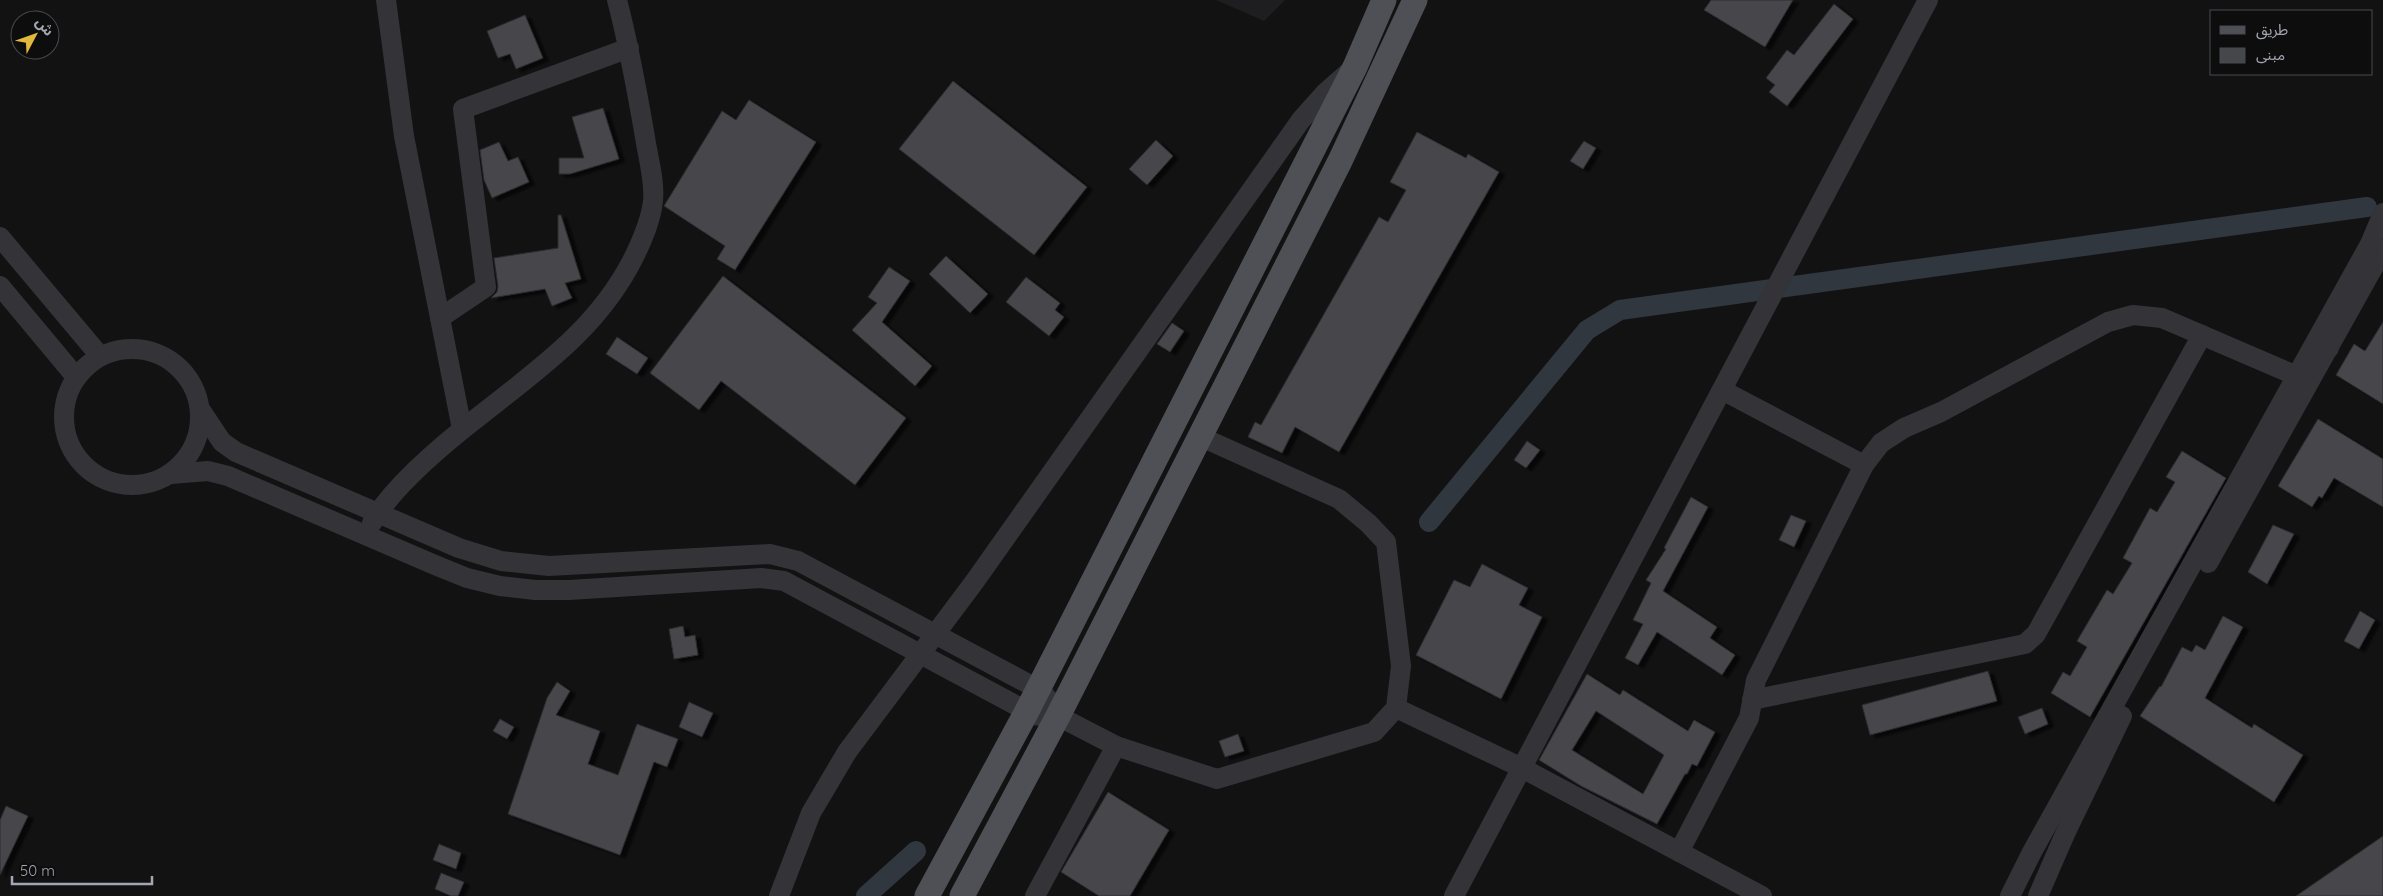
<svg xmlns="http://www.w3.org/2000/svg" width="2383" height="896" font-family="Quicksand,'Noto Sans Arabic',sans-serif">
<style>
.built{fill:#1e1e20}
.lines{fill:none;stroke-linecap:round;stroke-linejoin:round}
.canal{stroke:#30373e;stroke-width:20}
.building{fill:#46474b;stroke:#2c2c2f;fill-rule:evenodd;filter:url(#shadow)}
.minor{stroke:#333338;stroke-width:20}
.major{stroke:#4f5056;stroke-width:25}
</style>
<defs>
<filter id="shadow"><feDropShadow dx="5.5" dy="3" stdDeviation="1" flood-color="#0009"/></filter>
</defs>
<rect width="100%" height="100%" fill="#121213"/>
<polygon class="built" points="1216,0 1285,0 1264,21"/>
<g class="lines">
<g class="canal">
<polyline points="1429,522 1587,330 1620,310 2367,207"/>
<polyline points="866,896 916,851"/>
</g>
</g>
<g class="building">
<polygon points="1711,0 1793,0 1765,47 1704,10"/>
<polygon points="1834,4 1853,19 1787,106 1769,92 1775,85 1766,78 1787,50 1794,55"/>
<polygon points="525,15 543,58 516,69 510,54 498,58 487,31"/>
<polygon points="953,81 1087,187 1034,255 899,149"/>
<polygon points="749,100 816,142 735,270 717,259 725,246 664,206 722,111 736,120"/>
<polygon points="603,108 619,159 570,174 559,174 559,158 584,158 572,117"/>
<polygon points="1417,132 1466,158 1468,154 1499,172 1339,452 1295,427 1282,453 1248,437 1255,422 1261,425 1379,217 1388,222 1406,190 1390,182"/>
<polygon points="1156,140 1173,156 1147,185 1129,169"/>
<polygon points="1584,141 1596,148 1583,169 1570,161"/>
<polygon points="499,142 508,161 518,157 529,182 492,198 484,180 480,150"/>
<polygon points="558,215 561,215 581,279 565,283 572,298 552,306 545,289 491,298 497,292 498,286 494,258 558,248"/>
<polygon points="946,256 988,294 970,313 929,274"/>
<polygon points="889,267 910,281 882,322 932,366 915,386 852,330 877,303 868,297"/>
<polygon points="723,276 906,418 855,485 721,381 699,410 650,373"/>
<polygon points="1026,277 1060,303 1055,310 1064,317 1049,336 1006,302"/>
<polygon points="2383,322 2383,404 2336,375 2354,344 2365,351"/>
<polygon points="1172,323 1184,331 1170,352 1157,344"/>
<polygon points="617,337 648,358 637,374 606,354"/>
<polygon points="2318,419 2383,459 2383,507 2334,478 2322,498 2319,496 2312,507 2278,486"/>
<polygon points="1527,441 1540,450 1526,468 1514,460"/>
<polygon points="2182,451 2226,478 2090,717 2051,693 2063,672 2070,676 2087,647 2077,641 2107,590 2113,594 2132,563 2123,558 2150,508 2157,512 2175,482 2166,477"/>
<polygon points="1691,497 1708,507 1663,591 1717,627 1710,638 1735,655 1722,675 1657,632 1638,665 1625,658 1643,624 1633,620 1651,583 1646,580 1666,549 1664,548"/>
<polygon points="1791,515 1806,521 1794,547 1779,540"/>
<polygon points="2273,525 2294,534 2267,584 2248,572"/>
<polygon points="1482,564 1528,588 1519,605 1542,617 1501,699 1416,655 1454,580 1470,587"/>
<polygon points="2360,611 2375,620 2359,649 2344,641"/>
<polygon points="2223,616 2243,627 2205,698 2252,728 2254,724 2303,755 2274,802 2140,716 2160,686 2161,687 2182,647 2192,652 2196,645 2205,650"/>
<polygon points="683,626 685,637 695,635 698,655 674,659 669,629"/>
<polygon points="1988,671 1997,701 1870,735 1862,705"/>
<path d="M1587,674l33,21 3,-5 65,41 6,-11 21,12 -18,34 -5,-2 -5,10h-2l-28,50 -76,-38 -42,-26zM1596,711l68,44 -21,39 -71,-44z"/>
<polygon points="557,682 570,691 556,715 600,731 588,764 618,775 637,724 678,739 667,767 654,762 620,855 508,814 547,698"/>
<polygon points="689,702 713,713 702,737 679,727"/>
<polygon points="2042,708 2048,724 2025,734 2018,717"/>
<polygon points="500,719 514,727 507,739 493,731"/>
<polygon points="1238,734 1244,751 1225,757 1219,741"/>
<polygon points="1108,792 1169,830 1130,896 1099,896 1061,872"/>
<polygon points="6,806 28,816 0,875 0,820"/>
<polygon points="2383,836 2383,896 2296,896"/>
<polygon points="439,844 461,853 456,869 433,860"/>
<polygon points="441,873 464,882 458,896 451,896 435,889"/>
</g>
<g class="lines">
<g class="minor">
<polyline points="386,0 404,136 462,429"/>
<polyline points="0,237 100,356"/>
<polyline points="0,286 76,377"/>
<polyline points="440,318 486,287 463,109 629,48"/>
<circle cx="132" cy="417" r="68"/>
<polyline points="1722,390 1864,465"/>
<polyline points="200,409 222,442 236,452 459,548 501,561 549,566 770,554 798,561 1038,689 1050,701 1058,716"/>
<polyline points="171,474 208,471 228,476 435,565 467,578 500,586 535,590 569,590 761,578 784,581 1034,715 1050,717 1058,716 1116,746 1217,779 1374,732 1396,708 1401,666 1386,542 1368,523 1339,499 1199,436"/>
<path d="M372,523c21,-38 75,-82 110,-109 61,-48 118,-88 153,-159 8,-17 16,-35 18,-54 2,-21 -5,-43 -8,-64 -8,-46 -16,-92 -28,-137"/>
<polyline points="2208,563 2383,250"/>
<polyline points="1752,700 2025,644 2036,634 2202,335"/>
<polyline points="1396,708 1522,768 1762,896"/>
<polyline points="1679,852 1749,718 1756,680 1864,465 1881,443 1904,428 1941,412 2108,322 2133,315 2162,318 2297,376 2329,348"/>
<polyline points="779,896 811,813 847,752 975,581 1301,120 1326,92 1350,71"/>
<polyline points="1035,896 1116,746"/>
<polyline points="1454,896 1928,0"/>
<polyline points="2010,896 2032,852 2370,244 2383,213"/>
<polyline points="2038,896 2065,834 2122,716"/>
</g>
<g class="major">
<polyline points="927,896 1027,711 1355,67 1384,0"/>
<polyline points="962,896 1058,716 1340,161 1415,0"/>
</g>
</g>
<rect x="2210" y="10" width="162" height="65" fill="#0d0d0e" stroke="#494b50"/>
<rect x="2220" y="26" width="25" height="8" fill="#4f5056" stroke="#494b50"/>
<text x="2256" y="35" font-size="15" fill="#a4a7b2">طريق</text>
<rect x="2220" y="48" width="25" height="15" fill="#46474b" stroke="#494b50"/>
<text x="2256" y="60" font-size="15" fill="#a4a7b2">مبنى</text>
<g transform="translate(35 35) rotate(49)"><circle r="24" fill="#0d0d0e" stroke="#494b50"/>
<path d="M0-4L9 19L0 12L-9 19Z" fill="#e0b93d"/>
<text y="-8" font-size="14" font-weight="bold" text-anchor="middle" fill="#a4a7b2">ش</text>
</g>
<path d="M12 876v8h140v-8" fill="none" stroke="#a4a7b2" stroke-width="2.5"/>
<text x="20" y="876" font-size="15" fill="#a4a7b2" stroke="#0d0d0e" stroke-width="4" paint-order="stroke">50 m</text>
</svg>
